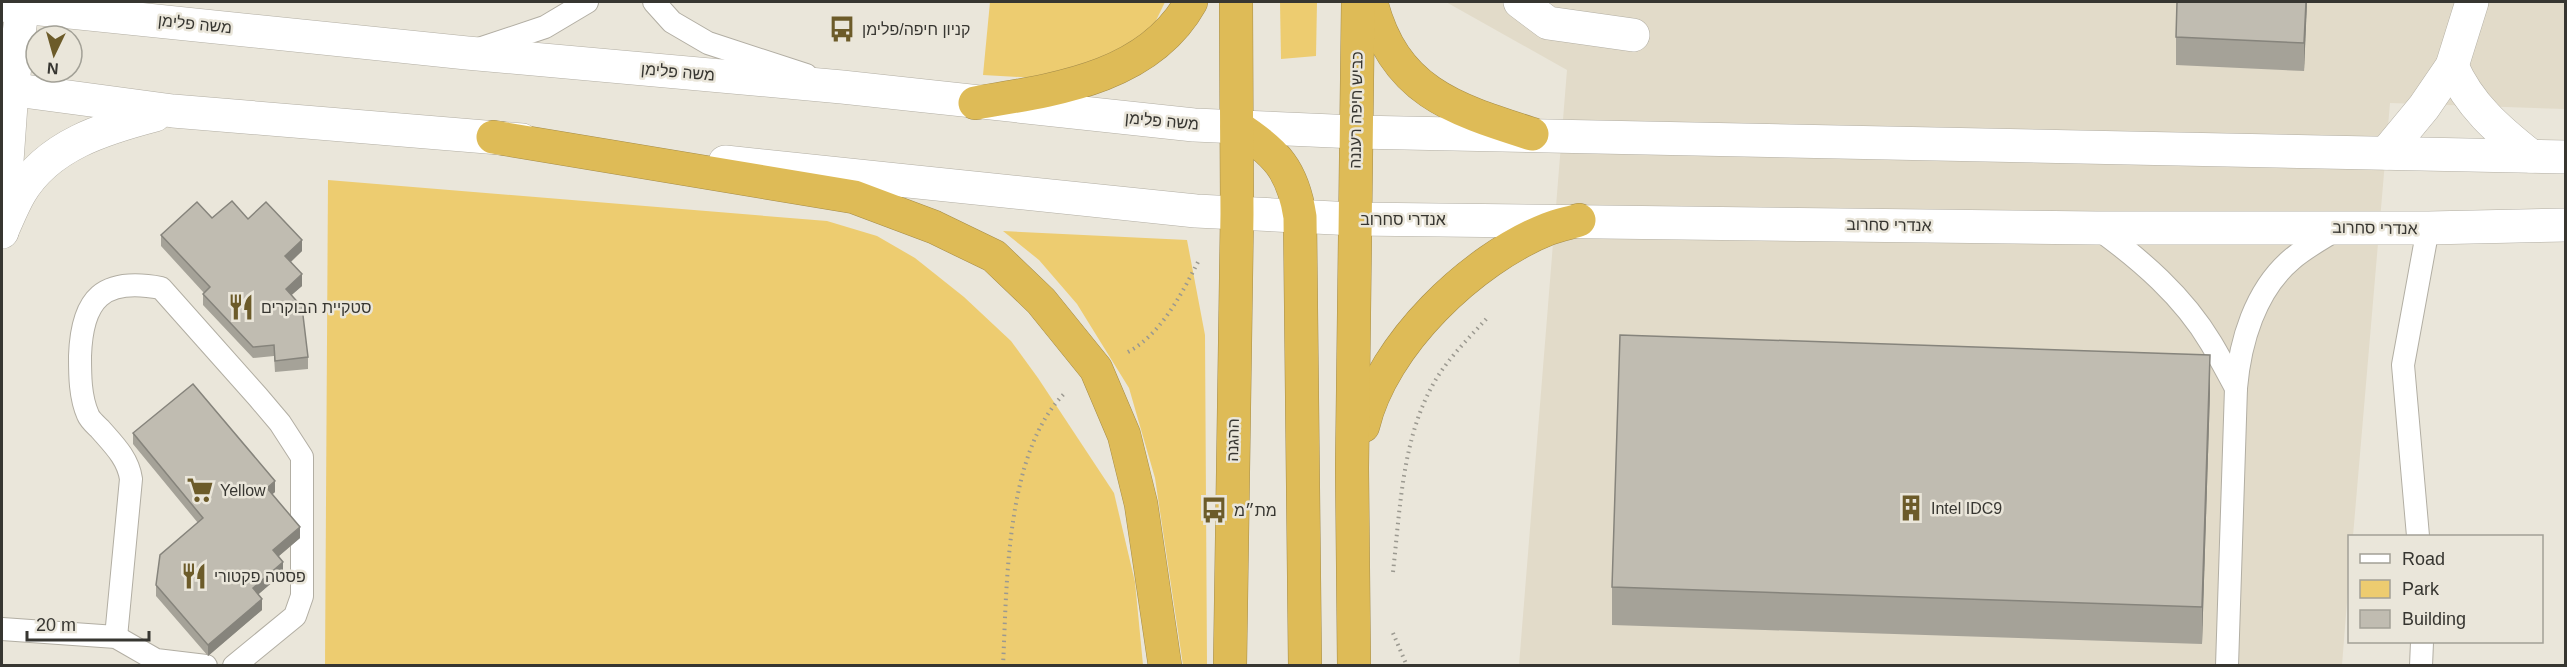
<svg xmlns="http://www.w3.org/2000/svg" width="2567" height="667" font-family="Helvetica,'Noto Sans Hebrew',sans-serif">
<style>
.built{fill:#e2dbc9}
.green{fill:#edcc70}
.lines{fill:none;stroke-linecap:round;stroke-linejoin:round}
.lane-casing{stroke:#b2aea3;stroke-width:24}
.street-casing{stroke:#b2aea3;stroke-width:34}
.secondary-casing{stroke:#b2aea3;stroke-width:34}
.highway-casing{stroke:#a48c4a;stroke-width:34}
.path{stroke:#9b9990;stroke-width:4;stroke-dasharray:1.5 4.5;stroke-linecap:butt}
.lane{stroke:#fff;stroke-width:22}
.street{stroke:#fff;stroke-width:33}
.secondary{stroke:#fff;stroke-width:33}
.highway{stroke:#debb57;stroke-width:33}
.wall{fill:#a5a298}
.shaded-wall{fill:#86847c}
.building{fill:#c0bcb1;stroke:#86847c;stroke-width:1.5}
.labels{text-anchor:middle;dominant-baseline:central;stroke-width:5;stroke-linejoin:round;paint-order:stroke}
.street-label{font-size:16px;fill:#373631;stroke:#eae6da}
.poi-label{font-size:16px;fill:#373631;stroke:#eae6da;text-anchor:start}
</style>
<rect width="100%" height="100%" fill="#eae6da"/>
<polygon class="built" points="1446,2 2565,2 2565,109 2390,103 2353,536 2350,536 2349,577 2342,665 1519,665 1567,70"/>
<g class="green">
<polygon points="990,2 1165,2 1150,33 1094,66 1037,78 983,75"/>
<polygon points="1280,2 1317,2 1316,56 1281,59"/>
<polygon points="328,180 827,221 877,236 915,258 964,297 1011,341 1038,378 1114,493 1135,582 1143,665 325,665"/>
<polygon points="1003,231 1187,240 1205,335 1207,665 1183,665 1155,478 1129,388 1077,304 1039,260"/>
</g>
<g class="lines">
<g class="lane-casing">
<g id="lane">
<polyline points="654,2 672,22 708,43 806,75"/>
<polyline points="476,50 545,27 587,2"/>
<path d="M2097,228c44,32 86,68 114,115 9,15 17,30 25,45"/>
<polyline points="2418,536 2403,365 2428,228"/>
<polyline points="2,629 116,637 156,660 206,666"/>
<path d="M116,637l15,-158c-3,-21 -18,-35 -31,-50 -4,-4 -10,-9 -12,-14 -8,-18 -8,-40 -8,-59 2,-58 23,-79 81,-68l97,109 22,26 22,34v139l-7,20 -61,50"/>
<path d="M2227,666l9,-278c4,-46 19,-98 56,-129 14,-12 31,-21 47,-31"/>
<polyline points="2421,666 2422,642"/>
</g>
</g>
<g class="street-casing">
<g id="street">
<polyline points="1520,2 1548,23 1633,35"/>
<path d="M2452,66c17,39 46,64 79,90"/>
<polyline points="2386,153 2424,107 2452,66 2472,2"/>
<polyline points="2,232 12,90 23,2"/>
</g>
</g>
<g class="secondary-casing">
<g id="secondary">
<polyline points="2,5 467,53 842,87 1194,125 1356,132 2566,157"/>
<polyline points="2,88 173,111 522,140"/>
<polyline points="725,162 1196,211 1354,219 2097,228 2428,228 2566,225"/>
<path d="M2,231c6,-13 11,-26 18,-38 28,-48 85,-65 135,-78"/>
</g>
</g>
<g class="highway-casing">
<g id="highway">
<path d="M1371,2c23,89 82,107 161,132"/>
<path d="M975,103c78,-13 173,-24 216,-101"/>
<path d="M1237,127c39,25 56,43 63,90l5,449"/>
<polyline points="493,137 854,197 934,227 994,256 1041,301 1096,369 1124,435 1141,504 1165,666"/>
<path d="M1363,426c19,-81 109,-167 185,-197 10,-4 21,-6 31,-9"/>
<polyline points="1230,666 1237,214 1236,2"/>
<polyline points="1354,666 1352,468 1358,2"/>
</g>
</g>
<g class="path">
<path d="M1128,352c33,-18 53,-57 70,-90"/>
<path d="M1393,572c7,-62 9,-129 38,-184 14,-27 38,-50 58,-72"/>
<polyline points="1393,633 1407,666"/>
<path d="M1003,666c4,-80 2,-216 63,-274"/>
</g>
<use href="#lane" class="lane"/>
<use href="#street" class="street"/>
<use href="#secondary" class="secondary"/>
<use href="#highway" class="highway"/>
</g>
<g class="wall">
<polygon points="2307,2 2304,71 2176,65 2176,37"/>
<polygon points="212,218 248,219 302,251 291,262 302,286 291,295 308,357 308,369 275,372 274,356 253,358 203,305 203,294 204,293 161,246 161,235"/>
<polygon points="2210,392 2202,644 1612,625 1612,587"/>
<polygon points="133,433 275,492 272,494 300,538 279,556 283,573 258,594 262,610 208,656 156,596 156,585 198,523 133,444"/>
</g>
<g class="shaded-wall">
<polygon points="2306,2 2307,2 2304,71 2304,43"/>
<polygon points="302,240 302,251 285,267 285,256"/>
<polygon points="302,274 302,286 286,300 286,289"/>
<polygon points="2210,355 2210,392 2202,644 2202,607"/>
<polygon points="275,481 275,492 267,499 267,488"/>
<polygon points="300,527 300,538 273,561 273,550"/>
<polygon points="283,562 283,573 253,599 253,588"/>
<polygon points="262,599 262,610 208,656 208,645"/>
</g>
<g class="building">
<polygon points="2177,2 2306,2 2304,43 2176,37"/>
<polygon points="232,201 248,219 266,202 302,240 285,256 302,274 286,289 302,307 308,357 275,361 274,345 253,347 203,294 210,287 161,235 197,202 212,218"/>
<polygon points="1620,335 2210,355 2202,607 1612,587"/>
<polygon points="193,384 275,481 267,488 300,527 273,550 283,562 253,588 262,599 208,645 156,585 160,555 203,518 133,433"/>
</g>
<defs>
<g id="bus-bare" transform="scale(2.07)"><path d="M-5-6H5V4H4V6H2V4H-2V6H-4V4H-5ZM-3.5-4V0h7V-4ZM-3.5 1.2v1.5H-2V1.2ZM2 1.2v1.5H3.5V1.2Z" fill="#6c5b29" stroke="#eae6da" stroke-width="2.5" paint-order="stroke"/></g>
<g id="restaurant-bare" transform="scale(2.07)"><path d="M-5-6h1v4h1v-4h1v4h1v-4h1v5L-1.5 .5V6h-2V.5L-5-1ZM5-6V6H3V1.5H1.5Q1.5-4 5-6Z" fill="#6c5b29" stroke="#eae6da" stroke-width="2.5" paint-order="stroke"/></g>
<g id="supermarket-bare" transform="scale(2.07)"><path d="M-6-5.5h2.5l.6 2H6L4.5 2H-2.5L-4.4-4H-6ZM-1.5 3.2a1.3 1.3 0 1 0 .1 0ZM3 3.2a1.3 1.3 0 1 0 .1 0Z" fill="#6c5b29" stroke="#eae6da" stroke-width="2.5" paint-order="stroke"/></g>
<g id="building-bare" transform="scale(2.07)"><path d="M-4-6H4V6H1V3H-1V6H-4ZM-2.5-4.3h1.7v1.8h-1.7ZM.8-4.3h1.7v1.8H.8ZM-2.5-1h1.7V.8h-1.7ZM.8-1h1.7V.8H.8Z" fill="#6c5b29" stroke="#eae6da" stroke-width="2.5" paint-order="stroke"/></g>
</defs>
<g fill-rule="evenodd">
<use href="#bus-bare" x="842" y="29"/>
<use href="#restaurant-bare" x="241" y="307"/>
<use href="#supermarket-bare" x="200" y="490"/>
<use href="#building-bare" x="1911" y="508"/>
<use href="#bus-bare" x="1214" y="510"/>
<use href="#restaurant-bare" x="194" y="576"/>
</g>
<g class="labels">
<g class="street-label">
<text transform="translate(195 24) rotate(6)">משה פלימן</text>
<text transform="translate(678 72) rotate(5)">משה פלימן</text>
<text transform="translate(1356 110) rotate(-89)">כביש חיפה רעננה</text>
<text transform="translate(1162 121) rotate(5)">משה פלימן</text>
<text x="1403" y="219">אנדרי סחרוב</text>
<text transform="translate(1889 225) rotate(1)">אנדרי סחרוב</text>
<text transform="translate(2375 228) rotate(1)">אנדרי סחרוב</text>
<text transform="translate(1233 440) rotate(-89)">ההגנה</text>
</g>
<g class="poi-label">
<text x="862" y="29">קניון חיפה/פלימן</text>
<text x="261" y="307">סטקיית הבוקרים</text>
<text x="220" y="490">Yellow</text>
<text x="1931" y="508">Intel IDC9</text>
<text x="1234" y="510">מת״מ</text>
<text x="214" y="576">פסטה פקטורי</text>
</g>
</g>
<rect width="2567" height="667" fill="none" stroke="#373631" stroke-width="6"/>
<rect x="2348" y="535" width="195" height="108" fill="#eae6da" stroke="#a2a096" stroke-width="1.5"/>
<rect x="2360" y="554" width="30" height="9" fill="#ffffff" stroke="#a2a096" stroke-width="1.5"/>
<text x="2402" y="565" font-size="18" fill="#373631">Road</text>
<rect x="2360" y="580" width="30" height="18" fill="#edcc70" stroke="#a2a096" stroke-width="1.5"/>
<text x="2402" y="595" font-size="18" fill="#373631">Park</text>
<rect x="2360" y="610" width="30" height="18" fill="#c0bcb1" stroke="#a2a096" stroke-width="1.5"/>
<text x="2402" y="625" font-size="18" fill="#373631">Building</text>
<g transform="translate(54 54) rotate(185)"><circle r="28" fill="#eae6da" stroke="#a2a096" stroke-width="1.5"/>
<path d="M0-4.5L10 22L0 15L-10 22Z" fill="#6c5b29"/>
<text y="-9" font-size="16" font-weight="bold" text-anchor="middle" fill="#373631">N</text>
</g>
<path d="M27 631v9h122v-9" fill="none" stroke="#373631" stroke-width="3"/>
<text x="36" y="631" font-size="18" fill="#373631" stroke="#eae6da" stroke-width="4.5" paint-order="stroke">20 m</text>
</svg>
